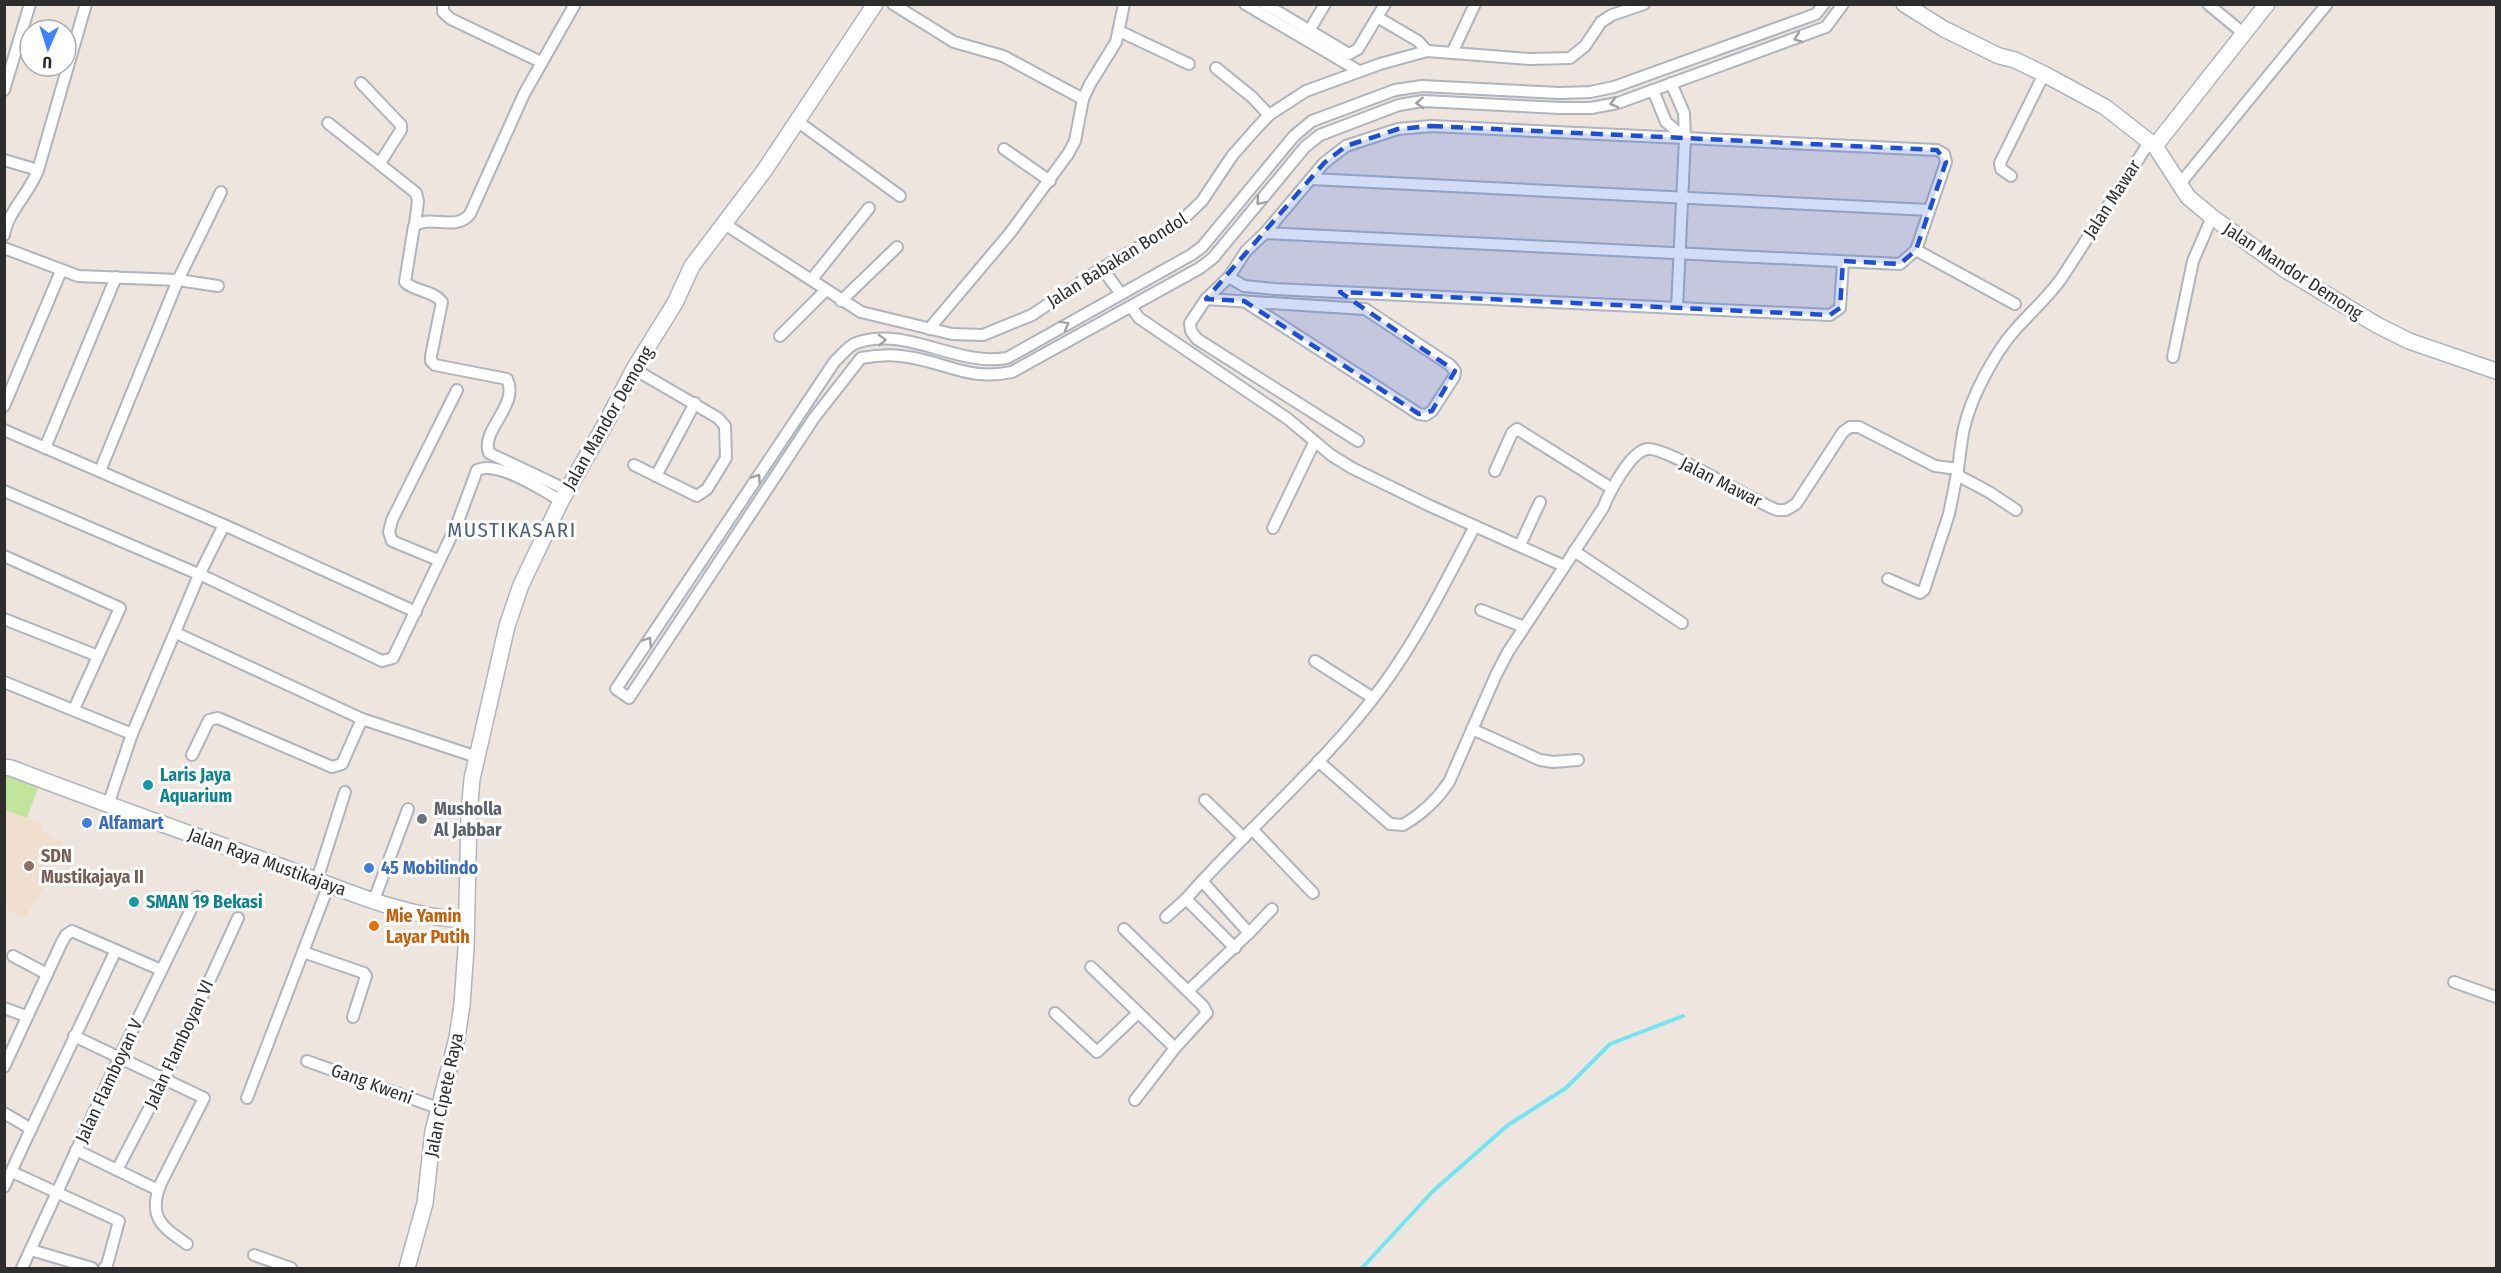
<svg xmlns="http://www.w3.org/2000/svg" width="2501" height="1273" font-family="'Fira Sans Condensed',sans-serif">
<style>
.education{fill:#f0dfcf}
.green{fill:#c1e69b}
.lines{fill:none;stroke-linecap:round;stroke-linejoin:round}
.stream{stroke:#71e6f2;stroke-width:4}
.street-casing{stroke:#afb4bd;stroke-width:14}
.secondary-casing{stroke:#afb4bd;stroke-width:18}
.street{stroke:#fff;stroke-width:10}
.secondary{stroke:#fff;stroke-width:15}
.oneway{stroke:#a0a0a0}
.marked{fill:#1d4ed8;fill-opacity:0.2;stroke:#1d4ed8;stroke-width:4.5;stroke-dasharray:12 8;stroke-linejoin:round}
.culture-dot{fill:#0f9aa8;stroke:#fff;stroke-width:2}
.worship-dot{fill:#6b7280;stroke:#fff;stroke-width:2}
.shop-dot{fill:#3f7fe0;stroke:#fff;stroke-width:2}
.education-dot{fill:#8d6e63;stroke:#fff;stroke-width:2}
.food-dot{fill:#e8710a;stroke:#fff;stroke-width:2}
.labels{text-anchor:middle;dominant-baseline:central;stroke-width:6;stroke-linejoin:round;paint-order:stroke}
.street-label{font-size:18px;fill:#2d2d2d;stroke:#fff}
.culture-label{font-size:18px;font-weight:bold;fill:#0d838f;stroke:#fff;text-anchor:start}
.worship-label{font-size:18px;font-weight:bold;fill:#5b616d;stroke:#fff;text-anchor:start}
.shop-label{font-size:18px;font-weight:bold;fill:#366cbe;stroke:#fff;text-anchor:start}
.education-label{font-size:18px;font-weight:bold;fill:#785e54;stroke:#fff;text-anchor:start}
.food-label{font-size:18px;font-weight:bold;fill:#c56008;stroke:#fff;text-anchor:start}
.quarter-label{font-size:21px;letter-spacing:1.5px;fill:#4b5e7f;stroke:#fff}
</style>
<rect width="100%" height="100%" fill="#eee5df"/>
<polygon class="education" points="4,810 43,824 43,832 64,843 43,889 25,918 5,909"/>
<polygon class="green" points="5,772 40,783 27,818 5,810"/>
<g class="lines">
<polyline class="stream" points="1362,1268 1433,1191 1508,1125 1566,1088 1610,1044 1683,1016"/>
<g class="street-casing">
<g id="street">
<polyline points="443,4 443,12 451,19 541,62"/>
<polyline points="893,4 954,42 1003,56 1083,99"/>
<polyline points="1245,4 1359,71"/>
<polyline points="1265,4 1349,54 1358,49 1385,4"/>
<path d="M1824,4l-8,10 -202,73 -24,5 -30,1 -138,-7 -27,4 -83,31 -18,15 -92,111 -11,8 -184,103c-51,9 -100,-33 -151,-15 -8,3 -15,13 -21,18l-219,328 13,9 185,-280 47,-60c16,-3 31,-4 47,-1 39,6 61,24 104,15l188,-104 13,-10 92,-111 15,-12 79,-30 24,-4 137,7h31l27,-5 208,-76 17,-23"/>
<polyline points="2208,4 2243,33"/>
<polyline points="1377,17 1418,41 1427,51"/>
<polyline points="1119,31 1189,64"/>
<polyline points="1309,31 1325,4"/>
<polyline points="1452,53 1475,4"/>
<polyline points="1216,68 1252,97 1269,115"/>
<polyline points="361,83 401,125 401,130 380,163"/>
<polyline points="1671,83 1684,113 1685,138 1677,308"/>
<polyline points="4,90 30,4"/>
<polyline points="1653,90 1666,122 1685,138"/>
<polyline points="797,121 900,196"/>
<polyline points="328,123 416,193 418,201 415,224"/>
<polyline points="1004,149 1050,181"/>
<polyline points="4,160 38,170"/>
<polyline points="2011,176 2001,169 2000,163 2044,74"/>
<polyline points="1311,179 1929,210"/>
<polyline points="2179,185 2327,4"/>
<polyline points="723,223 861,312 952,334 983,335 1032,315 1102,268 1176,226 1202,201 1232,156 1254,131 1269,115 1306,91 1380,64 1427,51 1529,59 1570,58 1585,46 1601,22 1612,15 1644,4"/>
<polyline points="1265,233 1900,264 1916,250 1946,162 1944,154 1937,150 1431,126 1398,129 1346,146 1324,163 1265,233 1246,251 1229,277 1244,286 1274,289 1830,315 1840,308 1843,261"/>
<path d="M4,235c4,-24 25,-41 34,-65l48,-166"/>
<polyline points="4,248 78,276 178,280 218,286"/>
<polyline points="1916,250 2015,304"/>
<polyline points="1102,268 1121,294"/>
<polyline points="812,279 869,208"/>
<polyline points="1206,299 1229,277"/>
<polyline points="841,301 897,247"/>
<polyline points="1244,301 1419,414 1426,415 1432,411 1454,377 1455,371 1450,365 1365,309 1206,299 1190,323 1191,331 1197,339 1358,441"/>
<polyline points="1131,307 1139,318 1288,419 1331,455 1352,468 1428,505 1564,566"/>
<polyline points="929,329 1010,233 1068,154 1075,141 1083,99 1090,84 1116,42 1124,4"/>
<polyline points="780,336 826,290"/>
<polyline points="2173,357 2193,261 2212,217"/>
<polyline points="634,369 718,418 725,426 726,458 707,489 697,496 634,465"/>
<polyline points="4,406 61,271"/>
<polyline points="4,430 224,525 416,612"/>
<polyline points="45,448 116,277"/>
<polyline points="100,471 178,280 221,192"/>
<polyline points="1495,471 1512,433 1517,429 1611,488"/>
<polyline points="1957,475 1989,492 2016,510"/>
<polyline points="656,476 695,403"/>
<path d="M567,490l-78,-37c-9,-23 31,-48 18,-74l-72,-14 -4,-4v-5l11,-54c-9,-12 -27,-10 -37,-20l9,-56c15,-12 42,6 56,-12l54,-120 51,-90"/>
<path d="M4,491l206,88 172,82 11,-3 64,-134 20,-54c20,-10 66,20 84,31"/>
<polyline points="1273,528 1314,443"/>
<polyline points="1520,545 1540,502"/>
<polyline points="1574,551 1682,623"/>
<polyline points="4,556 120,608 74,709"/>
<polyline points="438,560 392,541 389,532 392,520 457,390"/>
<polyline points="1888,579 1920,593 1924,590 1949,514 1958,469"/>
<polyline points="1481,610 1524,627"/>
<polyline points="4,619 98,656"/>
<polyline points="176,633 362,719 477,757"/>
<polyline points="1315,661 1373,698"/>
<polyline points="4,682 132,734"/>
<polyline points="1472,729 1540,760 1553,762 1578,760"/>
<polyline points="192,755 209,720 218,718 332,767 342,764 362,719"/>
<path d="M1318,761l72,63 13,1c19,-11 34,-25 46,-43l47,-107 12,-23 95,-144c6,-15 27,-56 44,-59 18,-3 105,52 130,61h9l10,-6 47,-72 7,-5h9l76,39 23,3c2,-14 3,-28 6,-41 7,-31 30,-74 51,-98 15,-17 32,-32 46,-51l89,-138"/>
<polyline points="1205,800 1244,838"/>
<polyline points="108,805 132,734 199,575 224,525"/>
<polyline points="1252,829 1313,893"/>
<polyline points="317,880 345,792"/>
<polyline points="374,900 408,809"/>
<polyline points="1166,917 1186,899"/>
<polyline points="1124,929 1203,1006 1207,1013 1175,1048 1135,1100"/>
<polyline points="1249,933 1272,909"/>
<path d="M1235,948l-49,-49c63,-72 138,-134 195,-211 37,-50 65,-107 94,-162"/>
<polyline points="303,952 364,973 366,976 353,1017"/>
<polyline points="13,956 47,974"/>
<polyline points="1091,967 1175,1048"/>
<polyline points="2454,982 2496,997"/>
<polyline points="1188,991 1249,933 1202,881"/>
<polyline points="4,1008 26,1016"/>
<polyline points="1055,1013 1097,1052 1138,1013"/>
<path d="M74,1036l130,62 -43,85c-14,34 1,44 26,61"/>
<polyline points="307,1061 438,1108"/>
<polyline points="4,1067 61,944 66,935 72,931 161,970"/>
<polyline points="247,1098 329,884"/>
<polyline points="4,1113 31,1129 4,1187"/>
<polyline points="31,1129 116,950"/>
<polyline points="76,1150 158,1190"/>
<polyline points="117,1170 164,1080 238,918"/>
<polyline points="12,1172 119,1221 107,1265 104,1268"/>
<polyline points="31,1250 92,1268"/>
<polyline points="254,1255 291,1268"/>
<polyline points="22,1268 119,1058 197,897"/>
</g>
</g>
<g class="secondary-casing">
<g id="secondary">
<polyline points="1904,4 1944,29 1999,56 2015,60 2044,74 2105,107 2155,146 2188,197 2212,217 2284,269 2377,325 2409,341 2496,371"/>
<polyline points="2155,146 2267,4"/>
<path d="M4,767l7,1c88,34 177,65 266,97 60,22 124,52 188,55"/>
<polyline points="407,1268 425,1203 433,1131 457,1038 462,1005 466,948 469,814 472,779 507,626 521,585 561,501 606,423 634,369 675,303 692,266 764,171 875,4"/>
</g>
</g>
<use href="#street" class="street"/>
<use href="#secondary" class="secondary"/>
</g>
<defs><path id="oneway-chevron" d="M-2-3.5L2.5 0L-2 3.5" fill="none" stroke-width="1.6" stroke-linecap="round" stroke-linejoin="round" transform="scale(1.5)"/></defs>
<g class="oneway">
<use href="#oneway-chevron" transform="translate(1798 38) rotate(160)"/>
<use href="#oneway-chevron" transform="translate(1420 103) rotate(176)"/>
<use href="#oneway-chevron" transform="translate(1614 103) rotate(166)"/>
<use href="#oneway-chevron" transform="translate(1260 201) rotate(130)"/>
<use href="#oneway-chevron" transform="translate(1065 325) rotate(-29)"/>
<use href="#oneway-chevron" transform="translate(882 340) rotate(-2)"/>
<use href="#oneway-chevron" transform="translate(757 478) rotate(-56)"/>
<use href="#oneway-chevron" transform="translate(648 641) rotate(-56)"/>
</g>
<path class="marked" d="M1431,126l506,24 9,12 -30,88 -16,14 -57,-3 -3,47 -10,7 -490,-23 115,79 -23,40 -13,3 -175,-113 -38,-2 118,-136 22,-17 52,-17z"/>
<g class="culture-dot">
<circle cx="148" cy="785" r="6"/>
<circle cx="134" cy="902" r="6"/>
</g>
<circle class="worship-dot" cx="422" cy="819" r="6"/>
<g class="shop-dot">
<circle cx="87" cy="823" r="6"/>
<circle cx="369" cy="868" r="6"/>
</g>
<circle class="education-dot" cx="29" cy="866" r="6"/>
<circle class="food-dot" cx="374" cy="926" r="6"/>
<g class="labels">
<g class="street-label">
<text transform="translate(2112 199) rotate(-57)">Jalan Mawar</text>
<text transform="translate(1117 260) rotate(-32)">Jalan Babakan Bondol</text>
<text transform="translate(2293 271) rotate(33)">Jalan Mandor Demong</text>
<text transform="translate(608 418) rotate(-60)">Jalan Mandor Demong</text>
<text transform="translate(1721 482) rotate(27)">Jalan Mawar</text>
<text transform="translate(267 862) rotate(20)">Jalan Raya Mustikajaya</text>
<text transform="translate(179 1044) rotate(-65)">Jalan Flamboyan VI</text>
<text transform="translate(109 1081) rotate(-65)">Jalan Flamboyan V</text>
<text transform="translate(372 1084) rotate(20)">Gang Kweni</text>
<text transform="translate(444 1095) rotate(-78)">Jalan Cipete Raya</text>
</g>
<g class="culture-label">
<text x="160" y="775">Laris Jaya<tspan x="160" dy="21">Aquarium</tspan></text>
<text x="146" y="902">SMAN 19 Bekasi</text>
</g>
<g class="worship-label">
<text x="434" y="809">Musholla<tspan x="434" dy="21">Al Jabbar</tspan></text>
</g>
<g class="shop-label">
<text x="99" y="823">Alfamart</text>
<text x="381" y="868">45 Mobilindo</text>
</g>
<g class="education-label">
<text x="41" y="856">SDN<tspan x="41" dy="21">Mustikajaya II</tspan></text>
</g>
<g class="food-label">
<text x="386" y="916">Mie Yamin<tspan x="386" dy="21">Layar Putih</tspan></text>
</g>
<g class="quarter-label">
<text x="512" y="530">MUSTIKASARI</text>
</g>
</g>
<rect width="2501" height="1273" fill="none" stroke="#2d2d2d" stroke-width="12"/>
<g transform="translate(48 48) rotate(183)"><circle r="28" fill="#ffffff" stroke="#ababab" stroke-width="1.5"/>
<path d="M0-4.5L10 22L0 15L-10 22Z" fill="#3c82fe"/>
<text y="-9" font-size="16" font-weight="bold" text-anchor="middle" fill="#2d2d2d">U</text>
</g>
</svg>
